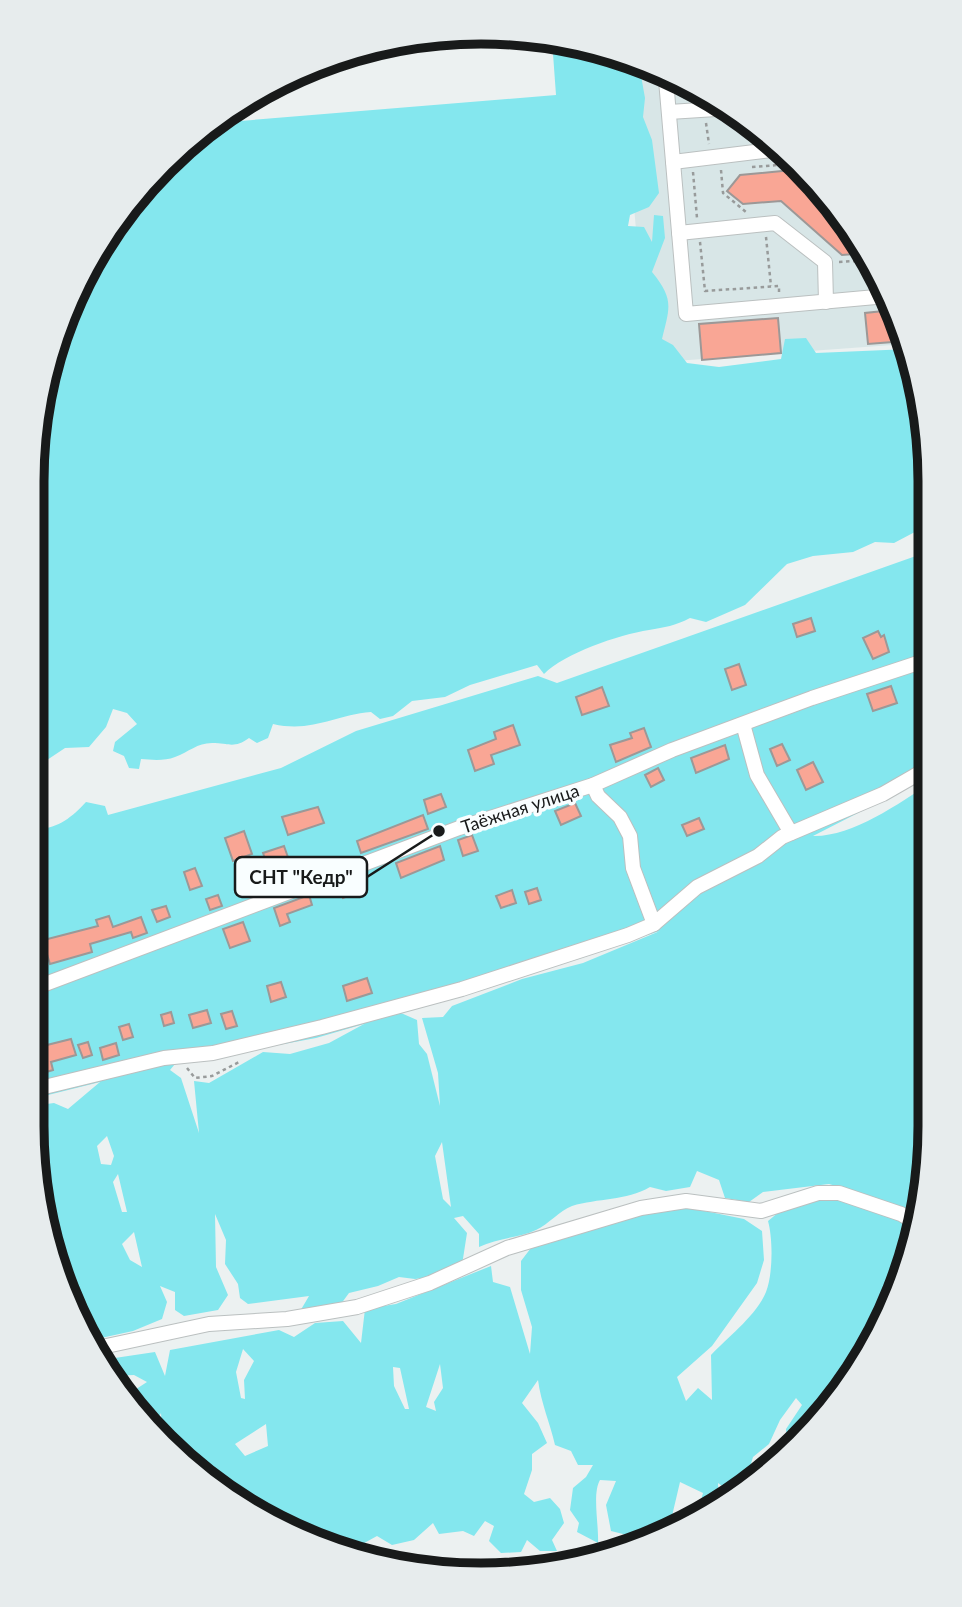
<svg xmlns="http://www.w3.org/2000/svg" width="962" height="1607" font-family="Lato,sans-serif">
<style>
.built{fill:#d8e6e7}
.green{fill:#84e7ee;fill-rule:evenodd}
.water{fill:#3bb0b7}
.building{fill:#f9a695;stroke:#9c9897;stroke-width:2}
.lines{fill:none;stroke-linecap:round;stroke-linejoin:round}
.minor-casing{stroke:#bbc0c0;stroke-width:16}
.path{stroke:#989b9b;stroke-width:2.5;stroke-dasharray:3.5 3.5;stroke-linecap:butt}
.minor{stroke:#fff;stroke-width:14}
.labels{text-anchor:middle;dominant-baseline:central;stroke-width:7;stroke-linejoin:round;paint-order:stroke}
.street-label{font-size:18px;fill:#181a1a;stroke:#f9feff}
.rim{fill:none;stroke:#181a1a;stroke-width:9}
.leader{fill:none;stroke:#181a1a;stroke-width:2.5}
.callout-dot{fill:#181a1a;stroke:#f9feff;stroke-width:2.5}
.callout{fill:#f9feff;stroke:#181a1a;stroke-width:2.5}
.callout-label{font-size:19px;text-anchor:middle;font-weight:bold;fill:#181a1a}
</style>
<rect width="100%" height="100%" fill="#ecf1f1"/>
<polygon class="built" points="621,62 731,107 819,184 870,257 906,344 648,363"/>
<g class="green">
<path d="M552,40h17l71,30 5,28 -2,19 9,23 7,53 -10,14 -19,8 -2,11 16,1 8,15 2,-27 9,1 2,22 -13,34c22,27 18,35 10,67l11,6 14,18 32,4 62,-8 4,-20 21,-1 10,15 93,-4c22,54 21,118 21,175l-36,19 -19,-1 -22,10 -40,4 -26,8 -42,41 -39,17 -16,-4c-15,8 -25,9 -41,12 -31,5 -84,23 -105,44l-7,-9 -67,20 -25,12 -33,4 -19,15 -13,3 -9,-7c-37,3 -59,21 -98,12l-5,14 -11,5 -8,-5c-15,11 -20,5 -37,5 -15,0 -23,9 -37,14 -10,4 -23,3 -34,2l-2,10 -10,-1 -5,-12 -11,-5 2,-9 22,-18 -10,-11 -14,-4 -7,18 -17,20 -24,1 -18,12 -15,-6v-303l23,-115 52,-105 108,-108 341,-28z"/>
<path d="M930,551v225l-117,60c38,1 86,-32 117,-53v373l-23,115 -52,105 -68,72 -1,-19 16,-24 -6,-7 -16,22 -11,24 -16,13 -7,23 -15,13 -13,-10 1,19 -22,12 6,-21 -23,-11 -8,34 -16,19 -25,1 -20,-5 -5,-26 10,-24 -16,-1c-8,13 -1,46 -2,63l-21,-11 2,-9 -9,-13 3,-22 13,-11 7,-12h-15l-7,-14 -16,-6c-5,-22 -14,-42 -17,-65l-16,23 16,20 9,20 -15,11v16l-8,24 10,8 16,-4 10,11 4,14 -12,17 5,11h-17l-13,-11 -6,12 -20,1 -12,-12 5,-15 -9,-5 -11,15 -11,-5 -24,3 -6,-11 -19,17 -22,5 -15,-9 -20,11 -20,-11 -24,-6 -4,8 -78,-38 -65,-61 7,-5 -11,-5 -1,-16 -7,14 -30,-28 -4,-8 7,4 20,-13 -13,-7 -23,1 -4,-9 1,-8 47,-7 10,24 5,-26 109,-20 15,7 21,-14 28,-2 18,22 4,-34 31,-5 95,-38 2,16 17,5 20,67 2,-27 -11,-37v-29l13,-17 107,-34 39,-4 64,13 18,12 2,29 -7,23 -45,63 -35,31 9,24 12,-13 14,12 -1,-45c17,-18 45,-39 55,-63 7,-18 7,-53 2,-71l11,-9 71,-22 -21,-6 -66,8 -14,10 -24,-4 -6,-18 -22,-9 -7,16 -24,4 -16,-4c-24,14 -52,11 -78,19 -13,5 -23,18 -36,24 -17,8 -39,8 -57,17v-13l-16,-18 -9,2 13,15 -5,32 -24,11 -23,3 -16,-2 -21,9 -29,7 -11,15 -39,5 10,-17 -61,8 -8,-6 -2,-14 -13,-20 1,-24 -11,-26 1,53 12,28 -10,15 -34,6 -9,-6v-18l-15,-6 7,16 -5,17 -29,12 -41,9 -37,-70 -8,-49 8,1 2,-9 -4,-11 -7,11 -14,-87v-20l22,-3 14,6 32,-27 -68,17v-262l6,-8c21,-1 34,-12 48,-27l19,4 3,9 173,-47 75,-37 182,-55 19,7zM660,931l-77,32 -61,16 -70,27 -9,11 -21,1 16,55 2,33 -13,-52 -8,-10 -2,-24 -16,-7zM364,1024l-35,19 -39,11 -27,-2 -54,31 -15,-2 5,52 -18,-55 -11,-8 5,-6 141,-26zM107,1136l7,20 -3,9 -10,-1 -4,-18zM442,1142l9,65 -8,-8 -8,-43zM118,1174l9,38h-5l-9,-30zM134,1232l8,35 -12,-7 -8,-16zM243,1349l11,12 -10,19 1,19 -4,-1 -5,-26zM440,1364l3,24 -9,14 2,9 -10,-4zM393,1367l7,1 9,41h-4l-11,-23zM266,1424l2,22 -23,10 -10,-12z"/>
</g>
<g class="water">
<polygon points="519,1561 556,1563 508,1571"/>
<polygon points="466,1564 490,1574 446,1570"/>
</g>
<g class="building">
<polygon points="796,165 804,172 800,177 834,206 868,253 842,255 781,201 743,204 727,191 740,175 792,170"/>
<polygon points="893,310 905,341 868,344 865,313"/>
<polygon points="778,318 781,353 702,360 699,324"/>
<polygon points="811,618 815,631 797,637 793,624"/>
<polygon points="878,631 881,637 884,635 889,652 873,659 863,638"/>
<polygon points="739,664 746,685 732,690 725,669"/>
<polygon points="891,686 897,703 873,711 867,694"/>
<polygon points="602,687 609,706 582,715 576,697"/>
<polygon points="513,725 520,745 491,755 494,764 475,771 468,750 496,739 494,732"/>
<polygon points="644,728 651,747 616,762 610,745 632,738 630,733"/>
<polygon points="782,744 790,760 777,766 770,749"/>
<polygon points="725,745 729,759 696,773 691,758"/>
<polygon points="813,762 823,782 806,790 797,770"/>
<polygon points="658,768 664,780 651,787 645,775"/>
<polygon points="441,794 446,807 428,814 424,800"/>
<polygon points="575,803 581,816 561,825 555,811"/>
<polygon points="318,807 324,823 288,835 282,817"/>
<polygon points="423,815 428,829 361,853 357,841"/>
<polygon points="699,818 704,829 687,836 682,825"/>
<polygon points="244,831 252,854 233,861 225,838"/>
<polygon points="472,835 478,851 463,856 458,840"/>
<polygon points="284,846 290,863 269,870 263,853"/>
<polygon points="440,846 444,860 401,878 396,863"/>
<polygon points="195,868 202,886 190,890 184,872"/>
<polygon points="355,881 359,892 343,898 339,886"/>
<polygon points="537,888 541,900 529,904 525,892"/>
<polygon points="512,890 516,903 501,908 496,896"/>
<polygon points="218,895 222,906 210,910 206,899"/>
<polygon points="309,895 312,905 287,914 290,922 280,926 274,908"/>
<polygon points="166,906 170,917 157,922 152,910"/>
<polygon points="109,916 113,927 141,917 147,933 133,938 131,932 90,944 92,952 50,964 46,951 32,955 32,943 98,926 96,920"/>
<polygon points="243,922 250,941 230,948 223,929"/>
<polygon points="367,978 372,993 347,1001 343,986"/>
<polygon points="281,982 286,997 271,1002 267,986"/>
<polygon points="207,1010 211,1023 193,1028 189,1015"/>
<polygon points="232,1011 237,1026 226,1029 221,1014"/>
<polygon points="171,1012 174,1023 164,1026 161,1015"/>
<polygon points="129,1024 133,1037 123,1040 119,1027"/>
<polygon points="71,1039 76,1055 51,1062 53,1070 43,1073 35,1048"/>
<polygon points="88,1042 92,1055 83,1058 78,1045"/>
<polygon points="116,1043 119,1055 103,1060 100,1048"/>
</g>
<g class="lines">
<g class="minor-casing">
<g id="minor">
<polyline points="666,80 686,314 887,296"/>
<polyline points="669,112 732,108"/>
<polyline points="673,162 779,149"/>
<polyline points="679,233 775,223 825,262 826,302"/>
<polyline points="743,724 757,775 791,833"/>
<polyline points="593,785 598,796 620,817 630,836 633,868 654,924"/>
<polyline points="32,989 459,828 593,785 672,750 812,698 930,659"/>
<polyline points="32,1090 164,1058 213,1053 322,1027 462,989 628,935 654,924 697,887 758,856 782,837 883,794 930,767"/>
<polyline points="97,1348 209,1324 287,1319 357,1307 430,1283 507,1248 641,1208 686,1201 761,1211 818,1193 839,1193 901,1214 916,1223"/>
</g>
</g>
<g class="path">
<polyline points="706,123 709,144"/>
<polyline points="752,167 791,164 823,191"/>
<polyline points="721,170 723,193 746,212"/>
<polyline points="693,172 697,218"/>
<polyline points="766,237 771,286"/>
<polyline points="700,242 705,291 779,286 779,292"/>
<polyline points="839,262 872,260"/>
<polyline points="875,268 877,286"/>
<polyline points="187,1068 195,1078 212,1076 241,1061"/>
</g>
<use href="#minor" class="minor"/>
</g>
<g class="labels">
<g class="street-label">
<text transform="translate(520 808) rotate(-18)">Таёжная улица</text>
</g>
</g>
<path d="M0 0H962V1607H0ZM481 44H481A437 437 0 0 1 918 481V1126A437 437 0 0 1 481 1563H481A437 437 0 0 1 44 1126V481A437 437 0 0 1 481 44Z" fill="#e7eced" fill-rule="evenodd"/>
<path class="rim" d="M481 44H481A437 437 0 0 1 918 481V1126A437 437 0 0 1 481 1563H481A437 437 0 0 1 44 1126V481A437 437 0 0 1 481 44Z"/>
<path class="leader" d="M439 831L367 877"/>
<circle class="callout-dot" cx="439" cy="831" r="7"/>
<rect class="callout" x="235" y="857" width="132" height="40" rx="7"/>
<g class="callout-label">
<text x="301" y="884">СНТ "Кедр"</text>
</g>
</svg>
